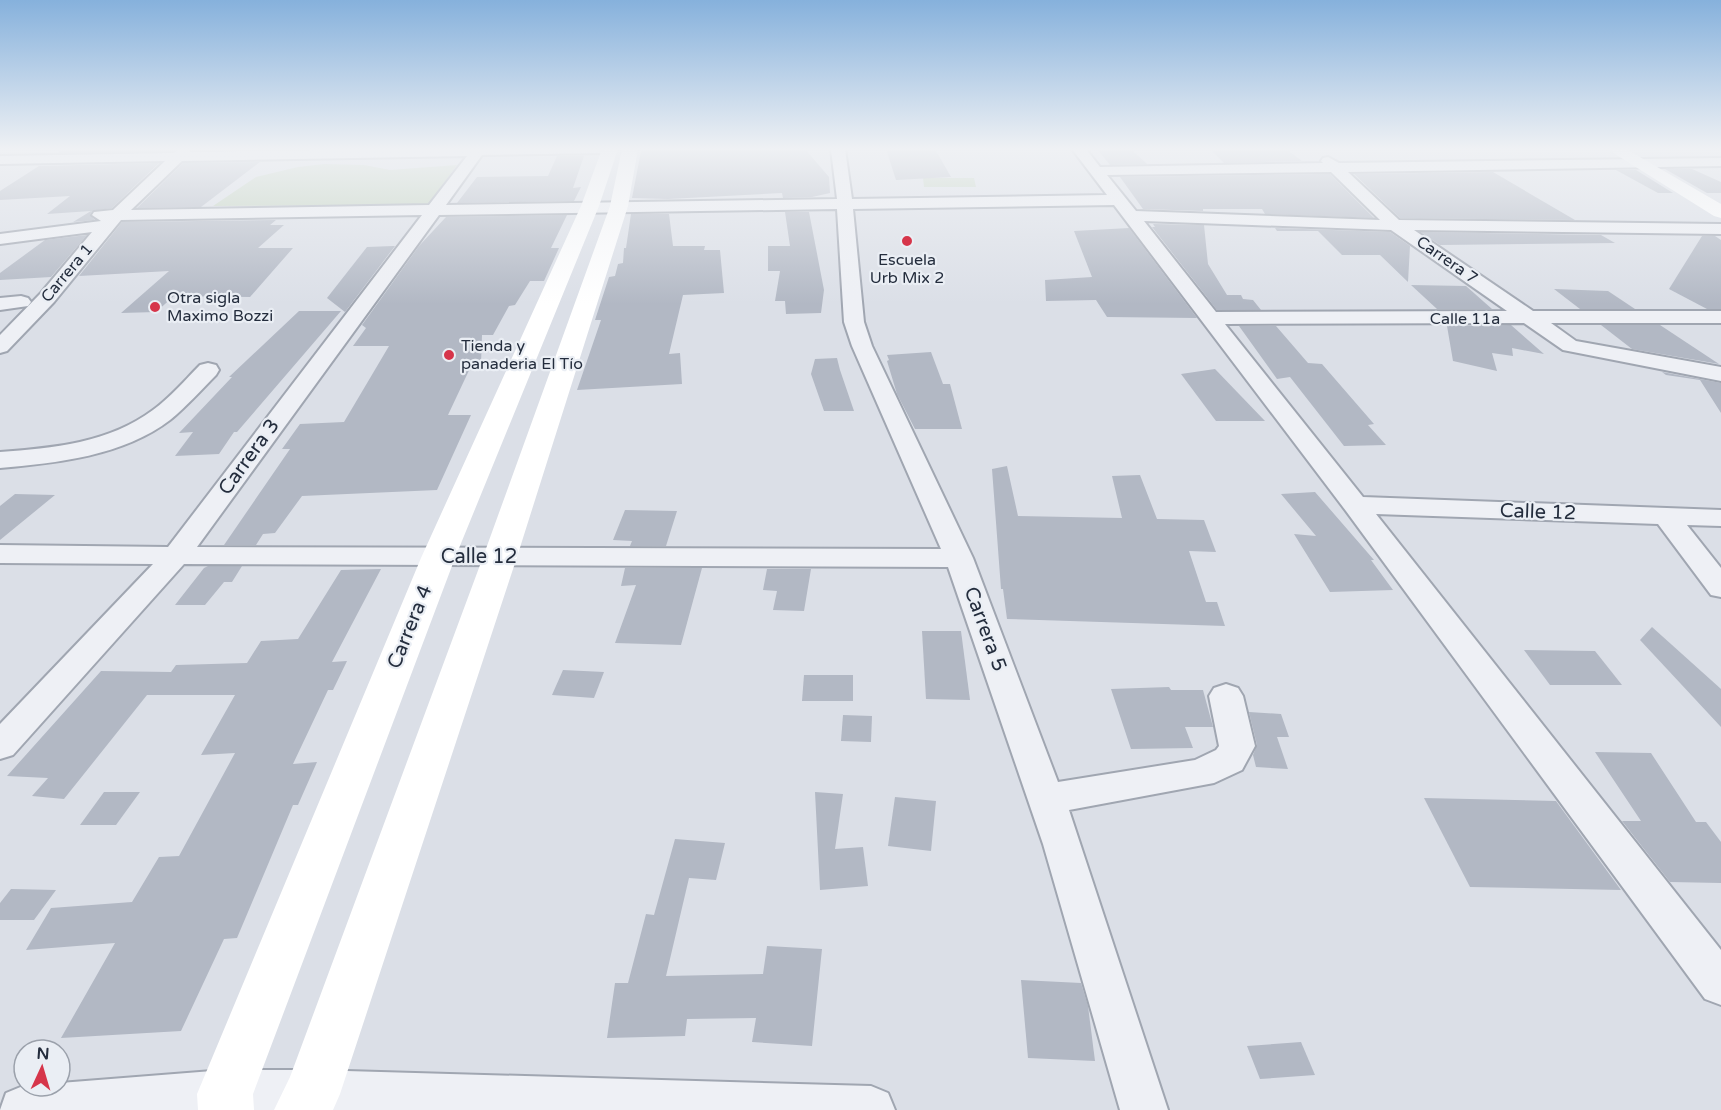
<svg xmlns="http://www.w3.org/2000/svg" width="1721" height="1110" font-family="'Varela Round',sans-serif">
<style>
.green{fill:#c0d1bb}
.building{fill:#b2b8c4}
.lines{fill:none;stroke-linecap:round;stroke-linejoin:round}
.street-casing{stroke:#a0a6b1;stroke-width:4}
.street{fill:#eef0f5;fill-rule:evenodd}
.secondary{fill:#fff;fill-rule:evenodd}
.poi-dot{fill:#d6354a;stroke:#eaeef4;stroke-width:2}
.labels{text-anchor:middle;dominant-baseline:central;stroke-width:4.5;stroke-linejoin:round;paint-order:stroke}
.far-poi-label{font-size:16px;fill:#242d3d;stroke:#eaeef4;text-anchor:start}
.far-street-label{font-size:16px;fill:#242d3d;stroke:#eaeef4}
.street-label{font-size:20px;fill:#242d3d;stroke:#eaeef4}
</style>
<rect width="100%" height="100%" fill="#dbdfe7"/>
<g class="green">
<polygon points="324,164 364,165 390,170 457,165 428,205 213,206 256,177 298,167"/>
<polygon points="923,178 974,178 976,187 924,187"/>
</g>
<g class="building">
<polygon points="64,149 175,149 173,151 58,153"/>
<polygon points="805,149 829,177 830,193 812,197 783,198 782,193 668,199 632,198 641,151"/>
<polygon points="886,149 935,149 951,177 896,180"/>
<polygon points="1097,149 1131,149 1147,164 1110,165"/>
<polygon points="1210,149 1286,149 1302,161 1224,163"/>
<polygon points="557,156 584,156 573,188 581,187 574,201 457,203 477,177 548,176"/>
<polygon points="260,162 201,207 137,208 183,163"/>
<polygon points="159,163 112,208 92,211 90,215 95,220 73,222 91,211 47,214 70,196 0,200 0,191 39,166"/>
<polygon points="1665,169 1692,169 1721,182 1721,193 1707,193"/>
<polygon points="1616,170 1636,170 1673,193 1658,193"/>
<polygon points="1493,172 1575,220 1400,218 1354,174"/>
<polygon points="1330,174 1374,218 1265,214 1262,209 1203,209 1203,211 1143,209 1120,177"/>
<polygon points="785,212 809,212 824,290 821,313 786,314 785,301 775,301 780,271 768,271 768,246 790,246"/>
<polygon points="631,214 669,214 673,246 705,246 704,250 720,250 724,293 683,295 669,354 680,353 682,384 577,390 601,320 595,320 609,277 615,276 618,264 623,263 624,248 626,248"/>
<polygon points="567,215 551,248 559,248 544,281 530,281 515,305 509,306 493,335 482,335 481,364 472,364 448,415 471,415 437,490 302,496 275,533 263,534 256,545 224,545 290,449 282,449 300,424 344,422 389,346 353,346 366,328 362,325 419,246 446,217"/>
<polygon points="276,220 270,225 284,225 258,248 293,248 250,297 174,296 156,312 121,313 169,271 79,276 122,222"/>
<polygon points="1153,224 1204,225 1208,264 1227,295 1241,295 1243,299 1253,300 1261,310 1217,310 1152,227 1155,227"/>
<polygon points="1129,228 1197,318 1107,317 1096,300 1046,301 1045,280 1092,277 1074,231"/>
<polygon points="1275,228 1390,232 1410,246 1408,282 1380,255 1342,255 1318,231 1277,231"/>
<polygon points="1421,232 1601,235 1615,243 1440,245"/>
<polygon points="87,235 51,277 0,280 0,273 45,240"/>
<polygon points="1702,236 1715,236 1721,240 1721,309 1707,309 1669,289"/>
<polygon points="393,246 395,246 345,312 327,298 367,247"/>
<polygon points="1411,285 1466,286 1492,309 1437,309"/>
<polygon points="1554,289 1608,291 1635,309 1580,309"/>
<polygon points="299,311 341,311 237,432 234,432 219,454 175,456 193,432 179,433 232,377 229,377"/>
<polygon points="1511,325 1544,354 1512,348 1513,356 1492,353 1497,371 1453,361 1447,326"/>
<polygon points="1601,325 1660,325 1719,364 1632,349"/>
<polygon points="1239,326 1276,326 1308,363 1322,364 1374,424 1368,425 1386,445 1344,446 1290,377 1277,379"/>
<polygon points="931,352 943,384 950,384 962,429 915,429 897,394 887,361 889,360 887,355"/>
<polygon points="837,358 840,370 854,411 824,411 811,374 815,359"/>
<polygon points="1215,369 1265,421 1216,421 1181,374"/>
<polygon points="1662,372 1721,383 1721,413 1700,380 1666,375"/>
<polygon points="1007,466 1018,516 1122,518 1112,476 1140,475 1157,519 1204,520 1216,552 1189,551 1206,602 1217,602 1225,626 1007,619 1003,589 1001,589 992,469"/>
<polygon points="1315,492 1374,560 1371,560 1393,590 1330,592 1294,534 1316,536 1281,494"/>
<polygon points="15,494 55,495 0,540 0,506"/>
<polygon points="625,510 677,511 666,546 630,546 632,541 613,540"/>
<polygon points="208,566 242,566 232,582 224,582 205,605 175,605 204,568"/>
<polygon points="625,568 702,568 681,645 615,643 636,585 621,586"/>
<polygon points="381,569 332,662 347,661 333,690 328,690 293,764 317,762 298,805 293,805 237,938 224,939 181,1031 61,1038 115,943 26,950 51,908 132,902 159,857 179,856 235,753 201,755 235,695 147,695 64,799 32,796 48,778 7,776 101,671 171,672 176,665 247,663 261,641 298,639 341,570"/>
<polygon points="767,569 811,569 804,611 773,610 777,591 763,590"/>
<polygon points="1652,627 1721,689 1721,727 1640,640"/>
<polygon points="922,631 961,631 970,700 926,699"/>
<polygon points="1524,650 1595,651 1622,685 1550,685"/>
<polygon points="563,670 604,672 594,698 552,695"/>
<polygon points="804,675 853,675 853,701 802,701"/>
<polygon points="1169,687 1171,690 1203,690 1213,727 1185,727 1193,748 1131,749 1111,689"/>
<polygon points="1249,712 1281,714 1289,737 1277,737 1288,769 1256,767 1253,755 1257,745"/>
<polygon points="843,715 872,716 871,742 841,741"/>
<polygon points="1595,752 1651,753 1696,822 1706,822 1721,842 1721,883 1670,882 1622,821 1641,821"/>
<polygon points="104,792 140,792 116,825 80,825"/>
<polygon points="815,792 843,794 835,849 863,847 868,886 820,890"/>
<polygon points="895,797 936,801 931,851 888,846"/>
<polygon points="1424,798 1556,801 1621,890 1470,887"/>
<polygon points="675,839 725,843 716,880 689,878 666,976 763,974 767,946 822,949 812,1046 752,1042 756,1018 687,1019 685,1036 607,1038 615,983 628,983 646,914 654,915"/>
<polygon points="11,889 56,890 34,920 0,920 0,903"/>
<polygon points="1021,980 1081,983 1088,1006 1095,1061 1028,1058"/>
<polygon points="1301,1042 1315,1075 1260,1079 1247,1046"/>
</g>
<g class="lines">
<g class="street-casing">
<g id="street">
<path d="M178,149h13l-1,3 200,-3h222l-7,4 -123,2 -36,50 391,-6 -6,-50h14l7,50 255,-4 -35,-46h14l14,18 223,-4 -2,-2 2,-3 5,-1 11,6 382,-5v8l-373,6 51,48 322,4v10l-307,-4 119,81h188v12h-170l25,18 145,26v14l-158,-31 -39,-27 -299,1 138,173 358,13v16l-34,-1 34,43v29l-10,-2 -53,-71 -282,-10 345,436v55l-16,-6 -359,-488 -232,-306 -261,4 11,113 8,24 101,212 85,224 137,-22 21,-10 3,-4 -10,-50 5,-8 12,-4 12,4 5,8 12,50 -13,24 -28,13 -145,27 99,300h-48l-77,-266 -95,-277 -764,-3 -171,191 -13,4v-35l153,-160 -153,-1v-18l168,2 254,-332 -301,5 -67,82 -47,49 -7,2v-18l40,-41 52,-62 -92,12v-10l101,-13 -9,-6 2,-3 19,-2 52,-49 -165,3v-8l174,-3zM467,156l-38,49 -298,5 51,-49zM1331,172l49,48 -244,-9 -29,-36zM837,209l7,113 8,24 89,203 -744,-2 242,-332zM1144,221l247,9 116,81 -291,1z"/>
<polygon points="21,296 28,298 31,302 28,306 0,310 0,298"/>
<path d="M208,363l8,2 3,5 -3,5c-15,15 -29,31 -46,45 -47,36 -113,43 -170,48v-16c53,-4 109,-9 153,-42 18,-13 32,-30 47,-45z"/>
<polygon points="225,1070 312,1070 871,1086 888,1093 895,1110 0,1110 6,1093 23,1086 60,1086 60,1083"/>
</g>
</g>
<use href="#street" class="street"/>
<g class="secondary">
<polygon points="602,149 618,149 599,206 455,558 253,1094 254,1110 198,1110 197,1094 421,558 581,206"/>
<polygon points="622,149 638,149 628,206 517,557 340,1094 333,1110 274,1110 290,1077 483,557 610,206"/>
<polygon points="1607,149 1626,149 1721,204 1721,218 1714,216"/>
</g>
</g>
<linearGradient id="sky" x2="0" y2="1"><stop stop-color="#86b1dc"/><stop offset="0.49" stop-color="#eff1f4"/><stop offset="1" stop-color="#eff1f4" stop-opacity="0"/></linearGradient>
<rect width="1721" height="304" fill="url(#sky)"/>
<g class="poi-dot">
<circle cx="907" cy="241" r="6"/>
<circle cx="155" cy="307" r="6"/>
<circle cx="449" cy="355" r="6"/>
</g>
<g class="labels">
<g class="far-poi-label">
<text x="907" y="260" text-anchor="middle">Escuela<tspan x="907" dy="18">Urb Mix 2</tspan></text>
<text x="167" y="298">Otra sigla<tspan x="167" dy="18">Maximo Bozzi</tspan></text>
<text x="461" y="346">Tienda y<tspan x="461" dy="18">panaderia El Tío</tspan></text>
</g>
<g class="far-street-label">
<text transform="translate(1447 260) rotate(35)">Carrera 7</text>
<text transform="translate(67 273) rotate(-50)">Carrera 1</text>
<text x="1465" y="319">Calle 11a</text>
</g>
<g class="street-label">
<text transform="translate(249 457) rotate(-54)">Carrera 3</text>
<text transform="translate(1538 512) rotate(2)">Calle 12</text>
<text x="479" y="557">Calle 12</text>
<text transform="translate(410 627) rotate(-68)">Carrera 4</text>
<text transform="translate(985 629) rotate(70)">Carrera 5</text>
</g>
</g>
<g transform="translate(42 1068) rotate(4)"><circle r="28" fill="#eaeef4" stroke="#9ba1ab" stroke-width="1.5"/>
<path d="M0-4.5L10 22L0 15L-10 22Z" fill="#d6354a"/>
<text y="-9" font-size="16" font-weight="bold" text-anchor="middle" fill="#242d3d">N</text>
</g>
</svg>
